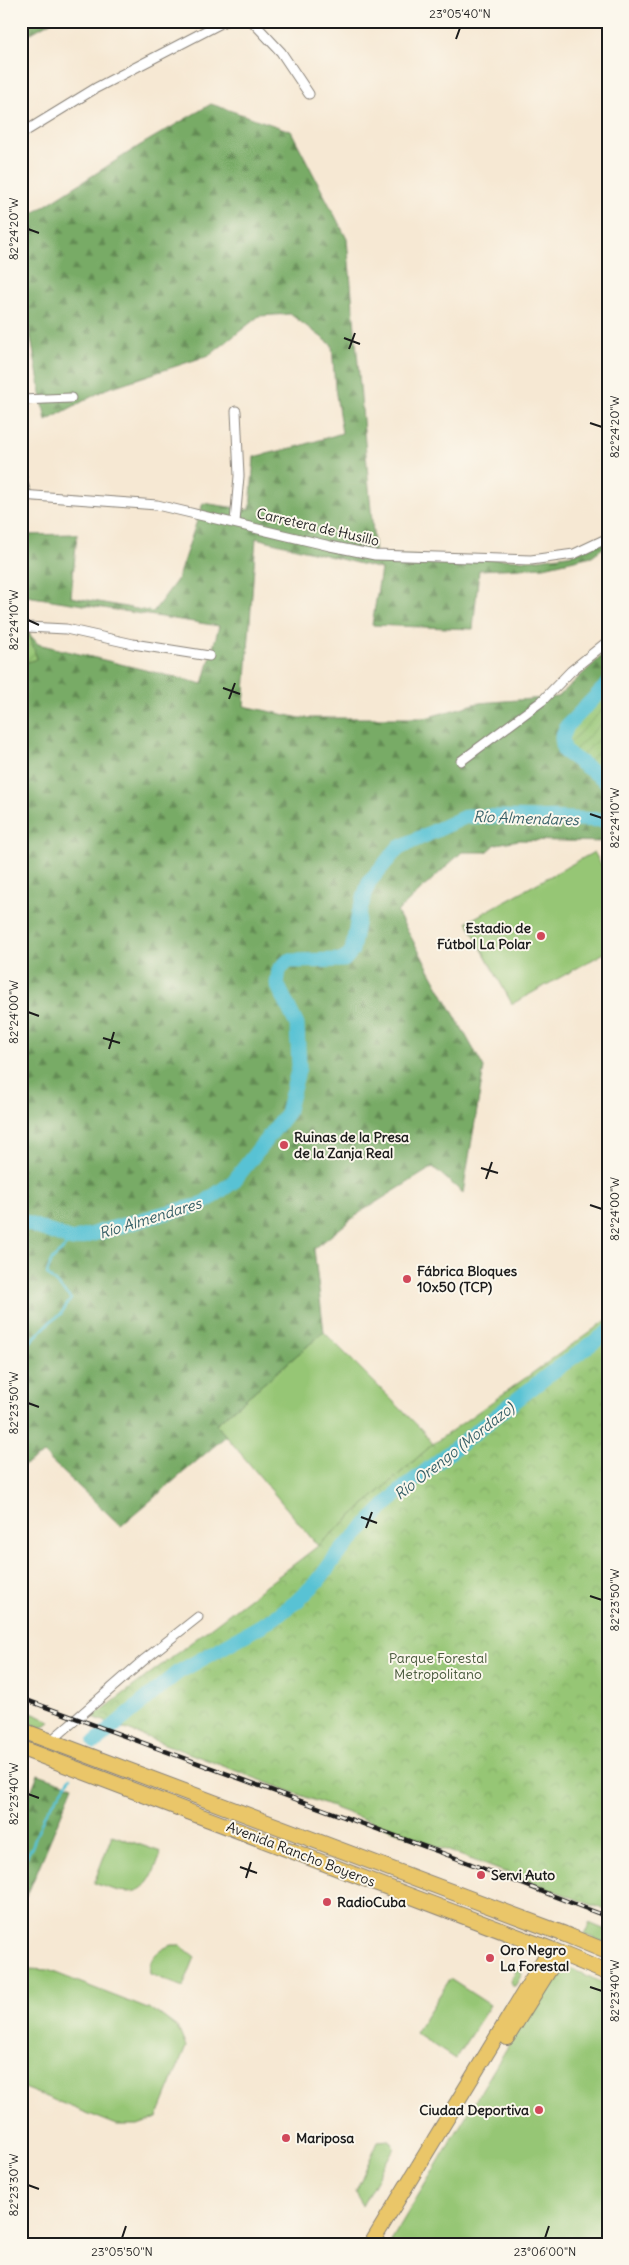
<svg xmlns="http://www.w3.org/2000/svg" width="629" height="2265" font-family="Delius,sans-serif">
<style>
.grass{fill:#96c675;stroke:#597148}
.forest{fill:url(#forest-firs);stroke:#4a6441}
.park{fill:url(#park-crowns);stroke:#597148}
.garden{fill:url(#garden-furrows);stroke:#597148}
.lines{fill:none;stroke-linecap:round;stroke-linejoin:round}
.stream{stroke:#58c2d4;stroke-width:2.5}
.river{stroke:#58c2d4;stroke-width:15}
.street-casing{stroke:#898278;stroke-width:11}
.primary-casing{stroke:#898278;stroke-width:16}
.highway-casing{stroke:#898278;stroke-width:17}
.street{stroke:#fff;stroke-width:9}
.primary{stroke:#eac669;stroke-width:14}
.highway{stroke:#eac669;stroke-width:15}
.rail-casing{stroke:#1c1c1c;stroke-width:4.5}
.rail{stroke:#fbf7ec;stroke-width:2.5;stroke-dasharray:8;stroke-linecap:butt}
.ticks{fill:none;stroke:#1c1c1c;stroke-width:2}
.poi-dot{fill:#d1495b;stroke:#fbf7ec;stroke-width:2}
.labels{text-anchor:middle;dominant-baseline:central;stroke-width:4;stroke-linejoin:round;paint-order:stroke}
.street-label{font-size:14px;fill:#1c1c1c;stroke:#fbf7ec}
.poi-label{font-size:14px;font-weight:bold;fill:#1c1c1c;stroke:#fbf7ec;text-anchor:start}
.park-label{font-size:14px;fill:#47583b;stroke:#fbf7ec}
.water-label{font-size:15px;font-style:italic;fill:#345e66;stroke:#fbf7ec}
.neatline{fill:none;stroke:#1c1c1c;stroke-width:2}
.ticks-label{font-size:12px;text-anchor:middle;fill:#1c1c1c}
</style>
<defs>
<pattern id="forest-firs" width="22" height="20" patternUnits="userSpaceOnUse" patternTransform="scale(1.25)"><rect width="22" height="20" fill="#78ab66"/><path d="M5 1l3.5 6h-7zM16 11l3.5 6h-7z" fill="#628a53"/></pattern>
<pattern id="park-crowns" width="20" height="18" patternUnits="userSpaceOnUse" patternTransform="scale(1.25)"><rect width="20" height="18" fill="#96c675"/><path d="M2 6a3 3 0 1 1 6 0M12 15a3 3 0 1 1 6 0" fill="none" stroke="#81aa65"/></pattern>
<pattern id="garden-furrows" width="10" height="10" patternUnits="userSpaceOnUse" patternTransform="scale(1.25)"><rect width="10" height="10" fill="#96c675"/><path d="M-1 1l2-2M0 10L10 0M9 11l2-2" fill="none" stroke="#81aa65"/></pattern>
</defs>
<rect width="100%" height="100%" fill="#fbf7ec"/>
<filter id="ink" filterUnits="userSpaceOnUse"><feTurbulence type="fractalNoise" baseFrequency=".02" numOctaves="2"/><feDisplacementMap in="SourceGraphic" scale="10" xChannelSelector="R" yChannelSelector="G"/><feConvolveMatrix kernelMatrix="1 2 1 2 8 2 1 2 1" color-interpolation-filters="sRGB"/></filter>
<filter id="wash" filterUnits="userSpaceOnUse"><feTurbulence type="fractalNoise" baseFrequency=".0096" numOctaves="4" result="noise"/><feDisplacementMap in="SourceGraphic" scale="20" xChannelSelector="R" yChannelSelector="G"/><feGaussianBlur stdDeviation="1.12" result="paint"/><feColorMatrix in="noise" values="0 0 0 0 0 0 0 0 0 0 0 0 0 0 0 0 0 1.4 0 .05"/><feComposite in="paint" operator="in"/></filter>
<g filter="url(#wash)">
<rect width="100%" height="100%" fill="#f6e8d3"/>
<g class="grass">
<polygon points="594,852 608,877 608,951 512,1004 467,922"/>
<polygon points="324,1332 421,1429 433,1444 318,1546 216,1424"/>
<polygon points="21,1709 51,1721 42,1728 21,1720"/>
<path d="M112,1835l49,17c-14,44 -24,47 -67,31z"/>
<polygon points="589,1923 608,1931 608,1944 585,1935"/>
<path d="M171,1945h9l15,12 -12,30 -33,-13c-2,-16 7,-23 21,-29z"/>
<polygon points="558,1963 608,1985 608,2244 389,2244"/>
<polygon points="29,1969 48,1970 158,2013 178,2028 186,2047 157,2118 138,2125 117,2125 21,2087 21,2000 26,1989 21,1989 21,1973"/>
<polygon points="517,1969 519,1970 522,1974 515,1986 512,1986 510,1981"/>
<polygon points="450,1979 490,2005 455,2059 415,2033"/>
<polygon points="389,2140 394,2148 362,2206 356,2191 378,2141"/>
</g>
<g class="forest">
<polygon points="21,21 52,21 21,39"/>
<polygon points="211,104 291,131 347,239 375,555 531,560 574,554 608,538 608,544 592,556 544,567 479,570 473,629 372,625 381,569 256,538 244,706 300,718 425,718 478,703 558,697 608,650 608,684 567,726 564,751 608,782 608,842 519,840 496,844 487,852 462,852 397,912 484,1068 463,1193 433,1167 362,1211 314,1249 324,1332 216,1424 226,1436 121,1526 44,1454 21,1467 21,626 27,627 30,635 38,644 203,684 219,626 26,596 21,593 21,535 77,534 71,597 153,612 177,580 203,503 250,510 254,457 300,446 342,433 335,388 332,345 290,314 259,316 210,355 106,389 46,421 21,283 21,221 139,146"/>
<polygon points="21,446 33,499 21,499"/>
<polygon points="38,1774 73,1786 28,1893 21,1901 21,1816"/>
</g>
<polygon class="park" points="608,1319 608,1911 93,1717 318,1546 433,1444"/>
<g class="garden">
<polygon points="21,627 27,627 37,659 21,664"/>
<polygon points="608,684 608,782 564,751 562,738 567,726"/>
</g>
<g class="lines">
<g class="stream">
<polyline points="21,1351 51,1321 60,1315 71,1299 47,1274 51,1261 72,1240"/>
<polyline points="21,1866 32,1847 44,1816 71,1777"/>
</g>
<g class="river">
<polyline points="608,684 567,726 562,738 564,751 608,782"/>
<polyline points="21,1221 72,1240 162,1214 201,1205 233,1182 287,1113 299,1067 297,1025 277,984 279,970 288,961 344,960 352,951 359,913 369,882 398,848 467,816 608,820"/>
<polyline points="95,1742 177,1673 271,1620 296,1602 318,1581 337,1555 399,1492 551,1373 608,1332"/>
</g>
</g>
</g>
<g filter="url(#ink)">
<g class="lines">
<g class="street-casing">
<g id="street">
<polyline points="252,21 281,52 309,94"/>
<polyline points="21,134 96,88 225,21"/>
<polyline points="21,400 71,398"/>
<polyline points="21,474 26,495"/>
<polyline points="21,495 157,505 330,546 375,555 531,560 574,554 608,538"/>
<polyline points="235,522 239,476 236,411"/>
<polyline points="21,622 27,627 66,629 133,644 209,656"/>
<polyline points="461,761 542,701 571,671 608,641"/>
<polyline points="51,1741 145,1659 198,1617"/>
</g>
</g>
<g class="primary-casing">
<g id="primary">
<polyline points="507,2038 560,1953"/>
<polyline points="371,2244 550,1949"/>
</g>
</g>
<g class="highway-casing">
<g id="highway">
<polyline points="21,1730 564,1934 608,1952"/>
<polyline points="21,1748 550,1949 608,1973"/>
</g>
</g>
<use href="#street" class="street"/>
<use href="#primary" class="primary"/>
<use href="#highway" class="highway"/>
<g class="rail-casing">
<polyline id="rail" points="21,1698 453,1857 608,1917"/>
</g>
<use href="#rail" class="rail"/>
</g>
</g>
<path class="ticks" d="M456,39l4,-11M28,229l11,4M344,338l16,6M349,349l6,-16M590,423l12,4M28,620l11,5M223,688l17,6M229,699l6,-16M590,814l12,4M28,1012l11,4M103,1038l17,5M109,1049l5,-17M481,1168l17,5M486,1179l6,-17M590,1205l12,4M28,1403l11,4M361,1517l16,6M366,1528l6,-16M590,1596l12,4M28,1794l11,4M240,1867l17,6M246,1878l5,-16M590,1987l12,4M28,2185l11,4M122,2238l4,-12M545,2238l4,-12"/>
<g class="poi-dot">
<circle cx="541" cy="936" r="5"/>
<circle cx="284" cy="1145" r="5"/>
<circle cx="407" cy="1279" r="5"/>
<circle cx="481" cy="1875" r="5"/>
<circle cx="327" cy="1902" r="5"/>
<circle cx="490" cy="1958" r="5"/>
<circle cx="539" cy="2110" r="5"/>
<circle cx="286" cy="2138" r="5"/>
</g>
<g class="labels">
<g class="street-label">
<text transform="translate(318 527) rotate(13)">Carretera de Husillo</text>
<text transform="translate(301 1854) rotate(21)">Avenida Rancho Boyeros</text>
</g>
<g class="poi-label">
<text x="531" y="928" text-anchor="end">Estadio de<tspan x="531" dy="16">Fútbol La Polar</tspan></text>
<text x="294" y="1137">Ruinas de la Presa<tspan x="294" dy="16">de la Zanja Real</tspan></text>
<text x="417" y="1271">Fábrica Bloques<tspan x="417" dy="16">10x50 (TCP)</tspan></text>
<text x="491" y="1875">Servi Auto</text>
<text x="337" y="1902">RadioCuba</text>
<text x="500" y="1950">Oro Negro<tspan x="500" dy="16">La Forestal</tspan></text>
<text x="529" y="2110" text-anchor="end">Ciudad Deportiva</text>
<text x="296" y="2138">Mariposa</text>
</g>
<g class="park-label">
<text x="438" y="1658">Parque Forestal<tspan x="438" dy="16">Metropolitano</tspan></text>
</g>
<g class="water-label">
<text transform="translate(526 818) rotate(2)">Río Almendares</text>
<text transform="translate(150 1218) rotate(-17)">Río Almendares</text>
<text transform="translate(454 1451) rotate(-38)">Río Orengo (Mordazo)</text>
</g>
</g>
<rect width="629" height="2265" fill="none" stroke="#fbf7ec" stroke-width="55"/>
<rect x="28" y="28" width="574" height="2210" class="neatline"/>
<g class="ticks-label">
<text x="460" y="18">23°05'40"N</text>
<text transform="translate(14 229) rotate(-90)" y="4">82°24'20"W</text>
<text transform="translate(615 427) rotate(-90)" y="4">82°24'20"W</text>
<text transform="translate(14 620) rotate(-90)" y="4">82°24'10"W</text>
<text transform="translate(615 818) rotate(-90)" y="4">82°24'10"W</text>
<text transform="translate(14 1012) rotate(-90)" y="4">82°24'00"W</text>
<text transform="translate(615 1209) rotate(-90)" y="4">82°24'00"W</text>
<text transform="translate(14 1403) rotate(-90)" y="4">82°23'50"W</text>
<text transform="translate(615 1600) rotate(-90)" y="4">82°23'50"W</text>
<text transform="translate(14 1794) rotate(-90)" y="4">82°23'40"W</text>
<text transform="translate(615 1991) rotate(-90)" y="4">82°23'40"W</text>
<text transform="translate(14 2185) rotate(-90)" y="4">82°23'30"W</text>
<text x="122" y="2256">23°05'50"N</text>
<text x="545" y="2256">23°06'00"N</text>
</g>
</svg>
